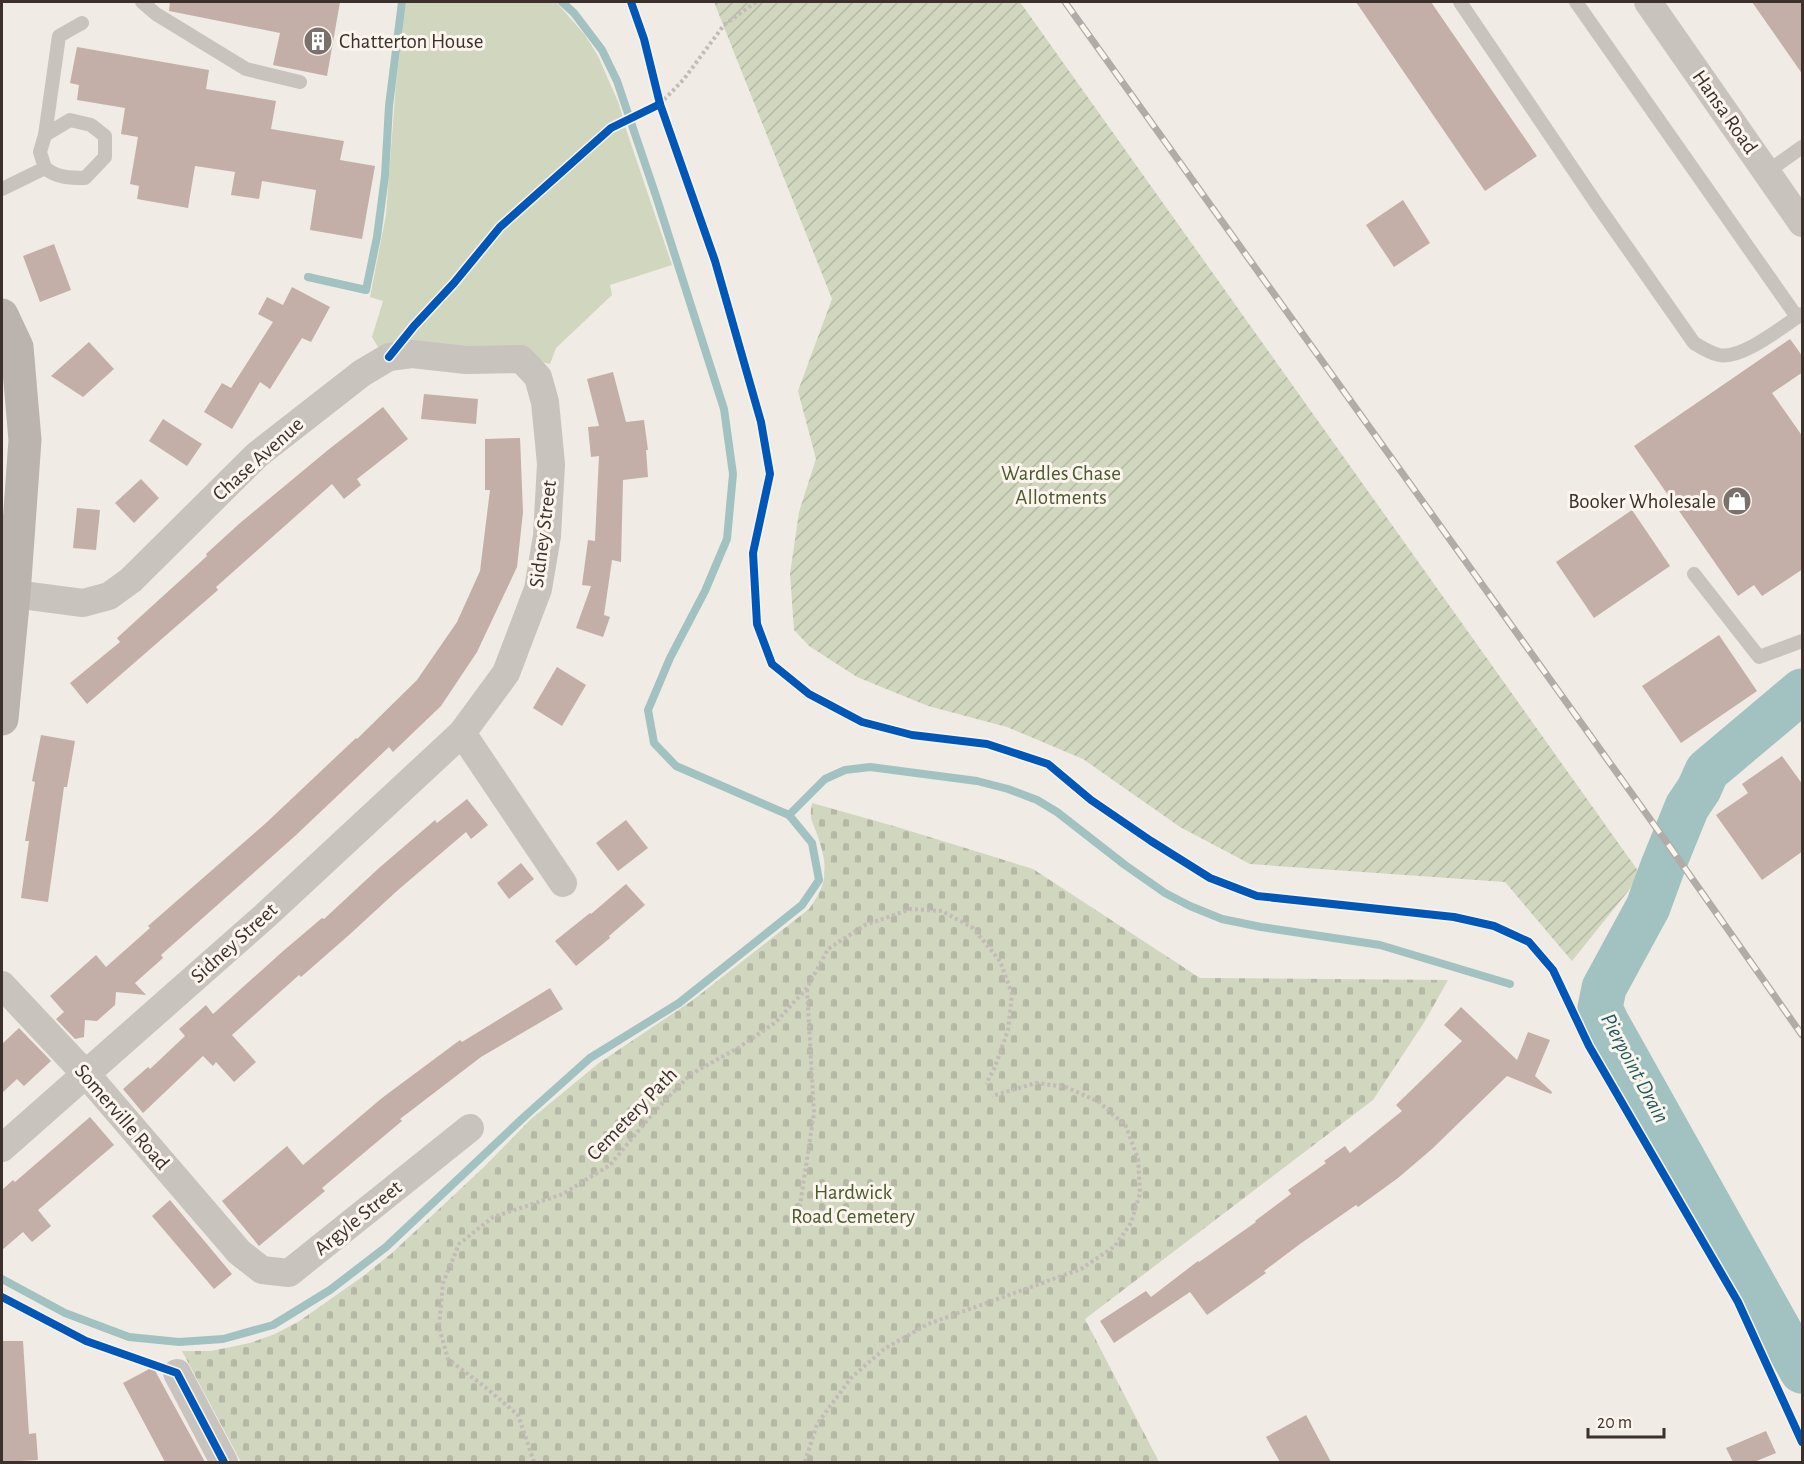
<svg xmlns="http://www.w3.org/2000/svg" width="1804" height="1464" font-family="'Alegreya Sans',sans-serif">
<style>
.cemetery{fill:url(#cemetery-stones)}
.park{fill:#d1d6bf}
.garden{fill:url(#garden-furrows)}
.lines{fill:none;stroke-linecap:round;stroke-linejoin:round}
.stream{stroke:#a1c2c1;stroke-width:8}
.river{stroke:#a1c2c1;stroke-width:45}
.building{fill:#c3afa7}
.path{stroke:#c2bbb6;stroke-width:4;stroke-dasharray:3 3;stroke-linecap:butt}
.lane{stroke:#c9c3be;stroke-width:14}
.street{stroke:#c9c3be;stroke-width:28}
.secondary{stroke:#bab3ae;stroke-width:33}
.rail-casing{stroke:#b1aca8;stroke-width:7}
.rail{stroke:#fbf5ee;stroke-width:4.5;stroke-dasharray:14;stroke-linecap:butt}
.cycleway-casing{stroke:#fbf5ee;stroke-width:11}
.cycleway{stroke:#0057b8;stroke-width:8}
.labels{text-anchor:middle;dominant-baseline:central;stroke-width:6;stroke-linejoin:round;paint-order:stroke}
.poi-label{font-size:21px;fill:#3b302b;stroke:#fbf5ee;text-anchor:start}
.street-label{font-size:21px;fill:#3b302b;stroke:#fbf5ee}
.park-label{font-size:21px;fill:#4a5a2e;stroke:#fbf5ee}
.water-label{font-size:22px;font-style:italic;fill:#1f5a5e;stroke:#fbf5ee}
</style>
<defs>
<pattern id="cemetery-stones" width="16" height="16" patternUnits="userSpaceOnUse" patternTransform="scale(1.5)"><rect width="16" height="16" fill="#d1d6bf"/><path d="M2 7V4a2 2 0 0 1 4 0v3zM10 15v-3a2 2 0 0 1 4 0v3z" fill="#b4b8a4"/></pattern>
<pattern id="garden-furrows" width="10" height="10" patternUnits="userSpaceOnUse" patternTransform="scale(1.5)"><rect width="10" height="10" fill="#d1d6bf"/><path d="M-1 1l2-2M0 10L10 0M9 11l2-2" fill="none" stroke="#b4b8a4"/></pattern>
</defs>
<rect width="100%" height="100%" fill="#f0ebe5"/>
<path class="cemetery" d="M812,803l85,24 136,42 167,109 248,2 -23,41 -52,79 -288,219 74,143h-918l-59,-111h29l39,-8 25,-9 23,-12 64,-45 30,-24 93,-87 46,-47 68,-56 94,-63 116,-91c20,-27 19,-43 8,-75 -5,-13 -8,-16 -5,-31z"/>
<polygon class="park" points="406,2 556,2 585,35 598,56 619,104 626,129 672,265 610,285 612,295 556,348 550,364 536,361 381,352 372,337 383,301 370,297 386,215 396,84"/>
<polygon class="garden" points="714,2 1020,2 1641,875 1572,961 1505,882 1250,864 1180,827 1083,759 1007,727 928,706 857,677 809,646 794,630 790,574 799,512 816,459 798,391 832,299"/>
<g class="lines">
<g class="stream">
<polyline points="562,2 574,13 602,50 617,81 656,196 724,409 733,474 727,539 705,591 670,658 648,710 654,743 676,766 789,815 825,779 845,770 870,767 977,781 1008,789 1037,800 1057,812 1125,865 1165,893 1190,906 1222,919 1261,927 1380,945 1510,984"/>
<polyline points="308,277 366,290 377,237 385,176 389,106 402,2"/>
<polyline points="2,1279 65,1313 129,1337 179,1342 223,1339 273,1325 330,1290 386,1247 524,1117 590,1058 679,1003 802,905 819,880 812,843 789,815"/>
</g>
<polyline class="river" points="1802,691 1707,771 1699,789 1687,807 1663,866 1648,907 1604,988 1600,1008 1607,1023 1802,1371"/>
</g>
<g class="building">
<polygon points="170,2 340,2 327,76 273,65 280,33 169,11"/>
<polygon points="1356,2 1431,2 1537,156 1485,191"/>
<polygon points="1752,2 1803,2 1803,75"/>
<polygon points="77,47 209,70 206,89 276,101 271,129 344,141 340,160 375,166 362,239 310,230 316,190 262,181 259,199 231,195 235,172 195,166 188,208 137,199 139,186 130,184 138,137 121,134 125,108 77,100 79,85 70,83"/>
<polygon points="1403,200 1430,243 1394,267 1366,225"/>
<polygon points="54,244 71,290 40,302 23,256"/>
<polygon points="292,287 330,307 311,342 302,338 270,389 260,382 232,429 204,412 222,383 231,388 273,322 258,314 267,297 283,305"/>
<polygon points="1790,339 1803,357 1803,372 1772,393 1803,437 1803,569 1762,596 1754,585 1738,596 1634,446"/>
<polygon points="89,342 114,369 83,397 51,376"/>
<polygon points="613,372 626,422 644,420 648,450 646,450 648,477 623,480 621,562 612,560 604,615 610,617 603,637 576,628 591,586 582,585 588,540 595,541 599,456 591,457 588,427 599,426 587,379"/>
<polygon points="424,394 478,399 476,424 421,419"/>
<polygon points="383,407 408,439 357,479 361,485 344,499 332,484 216,587 218,590 87,704 70,683 120,642 117,638 207,556 206,554 240,523 328,450"/>
<polygon points="163,419 202,444 187,466 149,441"/>
<polygon points="520,438 523,512 517,567 477,652 441,706 393,752 389,747 295,836 161,955 163,958 135,983 146,995 116,992 115,1005 97,1021 85,1020 84,1037 75,1039 56,1019 64,1012 50,996 96,955 106,967 150,928 148,926 266,823 356,738 357,739 417,680 457,622 480,571 490,490 485,490 485,439"/>
<polygon points="141,479 159,498 134,523 115,503"/>
<polygon points="77,508 100,510 96,550 73,548"/>
<polygon points="1632,510 1670,566 1594,618 1556,562"/>
<polygon points="1719,635 1757,691 1681,743 1642,686"/>
<polygon points="557,667 586,685 562,726 533,708"/>
<polygon points="41,735 75,741 67,787 64,787 48,902 21,898 29,841 25,841 35,782 32,781"/>
<polygon points="1782,756 1803,785 1803,851 1762,880 1716,815 1748,793 1742,784"/>
<polygon points="467,799 488,825 471,839 466,832 398,890 349,935 301,977 299,975 232,1035 256,1062 234,1082 216,1062 213,1066 203,1056 143,1113 123,1089 148,1067 150,1069 185,1036 179,1029 206,1005 213,1014 282,952 322,918 324,919 379,868 435,820 437,823"/>
<polygon points="626,820 648,848 618,871 596,843"/>
<polygon points="521,863 534,879 509,899 497,883"/>
<polygon points="626,884 645,905 609,936 610,938 576,966 555,941 590,913 591,914"/>
<polygon points="550,988 563,1009 481,1057 400,1119 402,1121 322,1188 325,1191 259,1246 222,1201 287,1146 303,1165 382,1098 460,1040 462,1042"/>
<polygon points="1461,1007 1517,1060 1528,1032 1550,1040 1535,1076 1552,1092 1551,1094 1507,1076 1432,1149 1398,1178 1358,1207 1356,1205 1300,1244 1264,1271 1266,1273 1207,1315 1190,1292 1114,1343 1100,1321 1146,1291 1151,1297 1198,1261 1199,1262 1256,1222 1255,1221 1291,1194 1288,1190 1326,1163 1324,1161 1345,1146 1350,1153 1402,1111 1396,1105 1462,1041 1444,1025"/>
<polygon points="19,1028 51,1061 24,1086 17,1079 2,1093 2,1044"/>
<polygon points="90,1117 114,1145 38,1210 51,1226 32,1242 23,1232 2,1250 2,1190 13,1180 15,1182"/>
<polygon points="170,1200 232,1274 214,1289 152,1216"/>
<polygon points="2,1341 23,1341 29,1434 36,1433 38,1460 2,1462"/>
<polygon points="153,1367 205,1462 165,1462 123,1383"/>
<polygon points="1306,1415 1331,1462 1280,1462 1266,1437"/>
<polygon points="1766,1431 1776,1453 1754,1462 1733,1462 1726,1448"/>
</g>
<g class="lines">
<g class="path">
<polyline points="660,104 684,79 724,25 756,2"/>
<polyline points="797,1225 814,1113 807,989"/>
<polyline points="2,1297 86,1341 154,1364"/>
<polyline points="534,1462 518,1415 485,1387 448,1359 439,1327 443,1283 459,1244 493,1217 563,1194 610,1165 654,1112 691,1074 738,1048 776,1022 807,988 828,949 865,925 911,909 942,911 973,928 1000,961 1012,994 1008,1030 995,1067 986,1084"/>
<polyline points="805,1462 817,1424 851,1378 884,1349 928,1324 1081,1269 1115,1246 1131,1223 1140,1193 1138,1159 1126,1126 1099,1102 1066,1087 1036,1083 992,1096"/>
</g>
<g class="lane">
<polyline points="142,2 156,14 246,69 300,82"/>
<path d="M1460,2l138,204 96,137c8,5 16,10 25,12 23,5 64,-29 83,-41"/>
<polyline points="1576,2 1797,317"/>
<path d="M45,135l25,-15 21,5 14,11v21l-20,21c-14,0 -28,0 -40,-10"/>
<polyline points="1767,172 1802,147"/>
<polyline points="2,189 45,168 40,152 45,135 59,36 82,23"/>
<polyline points="1694,574 1759,657 1802,641"/>
</g>
<g class="street">
<polyline points="1648,2 1802,223"/>
<polyline points="462,733 563,883"/>
<polyline points="2,985 92,1081 239,1252 262,1270 289,1273 470,1128"/>
<polyline points="2,1148 266,915 462,733 506,673 538,589 547,536 551,464 545,402 538,377 521,359 466,360 412,354 389,357 362,373 257,455 131,580 109,596 83,603 14,594"/>
<polyline points="177,1373 224,1462"/>
</g>
<polyline class="secondary" points="2,315 17,347 25,440 14,594 2,719"/>
<g class="rail-casing">
<polyline id="rail" points="1065,2 1665,840 1802,1035"/>
</g>
<use href="#rail" class="rail"/>
<g class="cycleway-casing">
<g id="cycleway">
<polyline points="660,104 715,261 761,422 770,474 753,553 757,624 772,664 809,694 862,722 912,735 987,744 1048,764 1091,800 1151,841 1210,878 1257,896 1454,917 1494,926 1529,942 1553,970 1589,1046 1738,1302 1802,1442"/>
<polyline points="389,357 414,326 454,283 500,227 611,128 660,104 644,39 631,2"/>
<polyline points="2,1297 86,1341 177,1373 224,1462"/>
</g>
</g>
<use href="#cycleway" class="cycleway"/>
</g>
<defs>
<g id="building-disc" transform="scale(1.5)"><circle r="9.5" fill="#7a716c" stroke="#fbf5ee"/><path d="M-4-6H4V6H1V3H-1V6H-4ZM-2.5-4.3h1.7v1.8h-1.7ZM.8-4.3h1.7v1.8H.8ZM-2.5-1h1.7V.8h-1.7ZM.8-1h1.7V.8H.8Z" fill="#fff"/></g>
<g id="shop-disc" transform="scale(1.5)"><circle r="9.5" fill="#7a716c" stroke="#fbf5ee"/><path d="M-5-2.5h2.3a2.7 3.5 0 0 1 5.4 0H5L5.5 6h-11ZM-1.5-2.5h3a1.5 2.3 0 0 0-3 0Z" fill="#fff"/></g>
</defs>
<g fill-rule="evenodd">
<use href="#building-disc" x="318" y="41"/>
<use href="#shop-disc" x="1737" y="501"/>
</g>
<g class="labels">
<g class="poi-label">
<text x="339" y="41">Chatterton House</text>
<text x="1716" y="501" text-anchor="end">Booker Wholesale</text>
</g>
<g class="street-label">
<text transform="translate(1725 112) rotate(55)">Hansa Road</text>
<text transform="translate(258 459) rotate(-42)">Chase Avenue</text>
<text transform="translate(543 534) rotate(-83)">Sidney Street</text>
<text transform="translate(234 943) rotate(-42)">Sidney Street</text>
<text transform="translate(632 1114) rotate(-46)">Cemetery Path</text>
<text transform="translate(122 1117) rotate(49)">Somerville Road</text>
<text transform="translate(358 1218) rotate(-39)">Argyle Street</text>
</g>
<g class="park-label">
<text x="1061" y="473">Wardles Chase<tspan x="1061" dy="24">Allotments</tspan></text>
<text x="853" y="1192">Hardwick<tspan x="853" dy="24">Road Cemetery</tspan></text>
</g>
<g class="water-label">
<text transform="translate(1635 1068) rotate(62)">Pierpoint Drain</text>
</g>
</g>
<rect width="1804" height="1464" fill="none" stroke="#3b302b" stroke-width="6"/>
<path d="M1588 1428v9h76v-9" fill="none" stroke="#3b302b" stroke-width="3"/>
<text x="1597" y="1428" font-size="18" fill="#3b302b" stroke="#fbf5ee" stroke-width="4.5" paint-order="stroke">20 m</text>
</svg>
